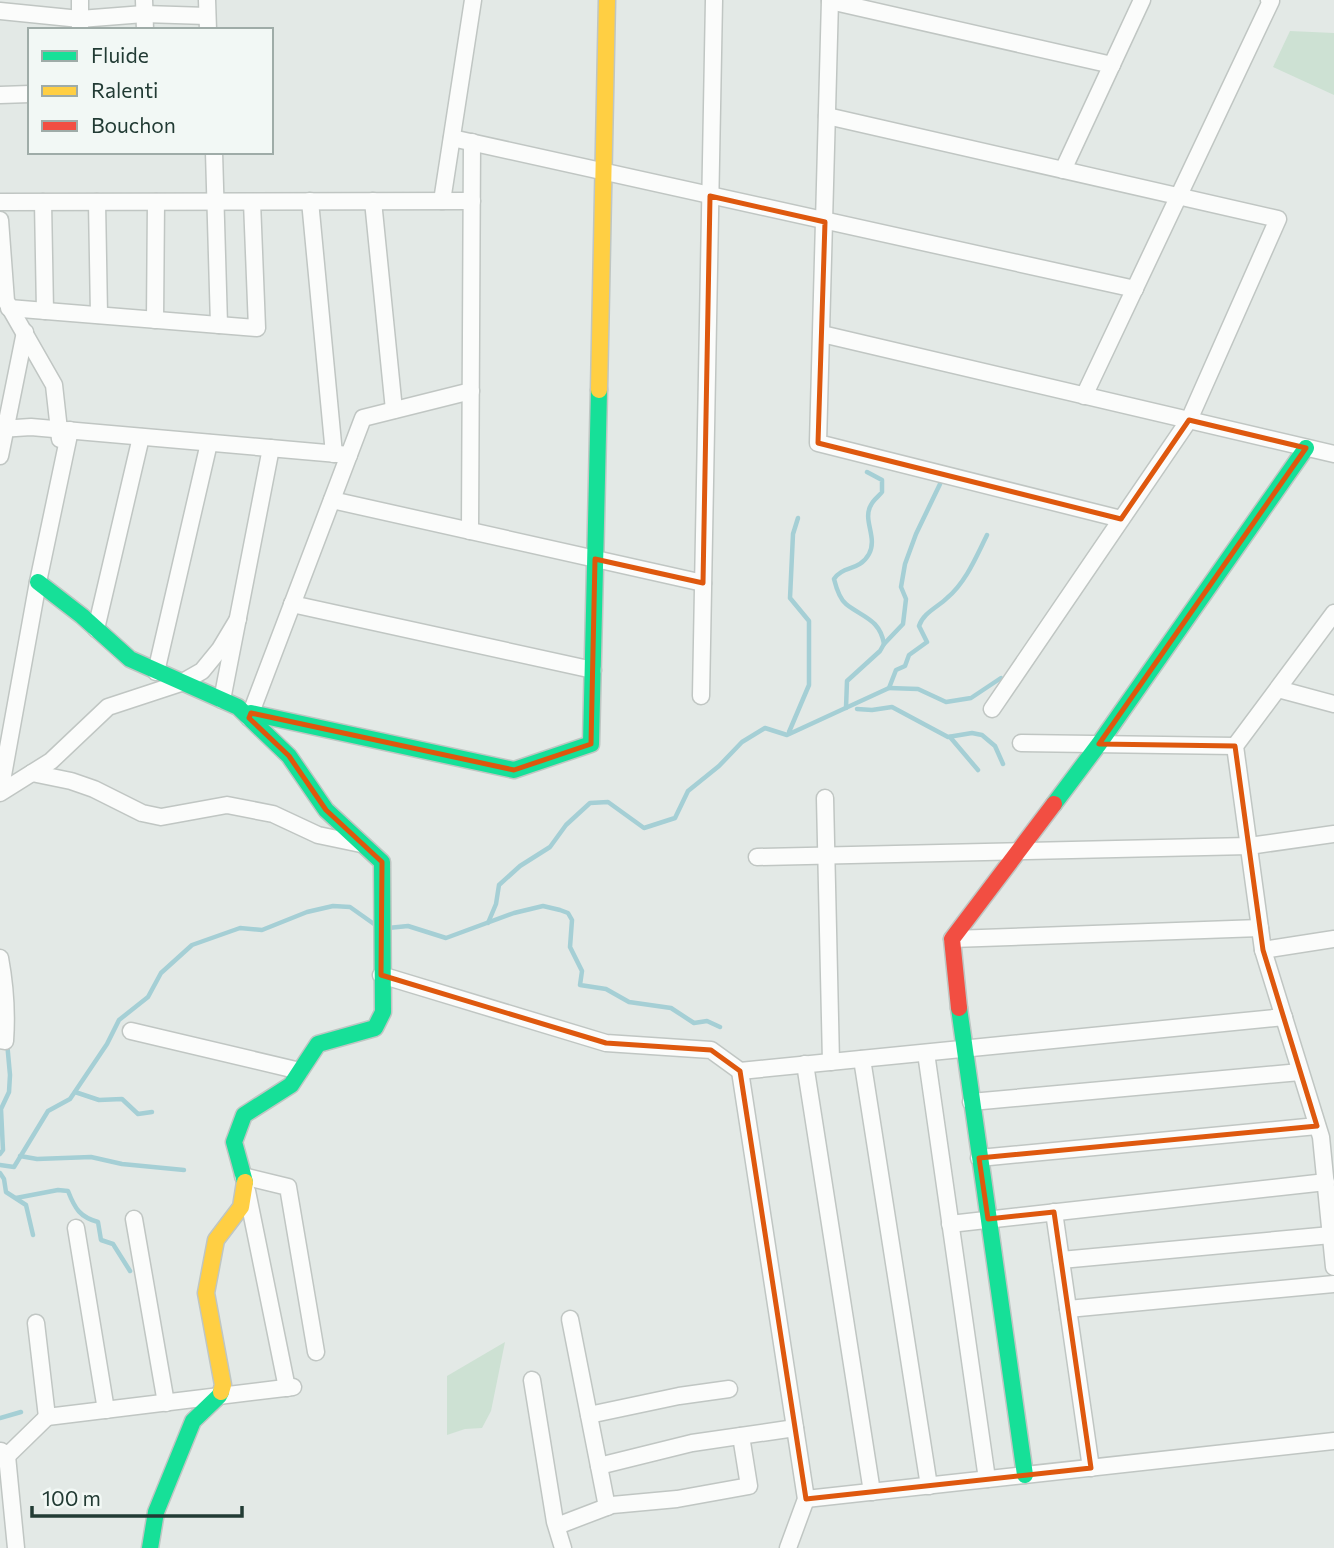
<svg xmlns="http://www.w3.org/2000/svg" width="1334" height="1548" font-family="Commissioner,sans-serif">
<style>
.green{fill:#cde1d3}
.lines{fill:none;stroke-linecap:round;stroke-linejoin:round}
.stream{stroke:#a5cfd5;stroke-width:4.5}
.street-casing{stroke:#c0c6c3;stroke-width:19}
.fast-casing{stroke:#bfc6c3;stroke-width:19}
.slow-casing{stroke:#bfc6c3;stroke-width:19}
.jam-casing{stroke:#bfc6c3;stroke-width:19}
.street{stroke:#fbfcfb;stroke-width:16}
.fast{stroke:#16e098;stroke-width:16}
.slow{stroke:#ffcf43;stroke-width:16}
.jam{stroke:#f24e42;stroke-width:16}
.marked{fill:none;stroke:#de580e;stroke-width:5;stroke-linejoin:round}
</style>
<rect width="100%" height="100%" fill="#e3e9e6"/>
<g class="green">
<polygon points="1290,31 1334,33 1334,95 1273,67"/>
<polygon points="505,1342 491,1411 482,1428 465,1429 447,1435 447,1376"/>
</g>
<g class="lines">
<g class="stream">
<polyline points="884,644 903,624 906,599 901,587 905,564 916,534 940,484"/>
<polyline points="889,688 918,689 946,702 971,698 1001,678"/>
<path d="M846,708l1,-27 33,-30 4,-7c-4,-25 -22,-27 -38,-40 -6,-5 -10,-17 -12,-25 9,-14 25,-7 35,-25 9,-17 -7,-34 2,-49 2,-5 8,-9 11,-13v-12l-15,-8"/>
<polyline points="857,709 872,710 892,707 948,737 972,733 982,735 995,746 1003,764"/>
<polyline points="789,732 809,685 809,621 790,598 793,534 798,518"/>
<polyline points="950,737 978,770"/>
<path d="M488,923l8,-19 3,-19 21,-19 30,-19 16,-22 24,-22 18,-1 36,26 31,-10 13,-27 31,-25 23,-24 23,-14 22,7 102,-47 7,-18 9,-4 4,-11 18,-13 -8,-16c4,-13 19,-19 28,-28 19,-16 29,-41 40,-63"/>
<polyline points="388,928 408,926 446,938 514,913 543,906 560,910 568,913 572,920 570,947 582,971 580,985 606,989 629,1002 671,1008 694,1023 707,1021 720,1027"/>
<polyline points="75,1092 99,1100 122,1099 138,1114 152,1112"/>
<polyline points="0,1154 3,1150 1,1109 9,1092 10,1075 7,1042"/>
<polyline points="20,1156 37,1159 91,1157 122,1164 184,1170"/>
<polyline points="0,1165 14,1167 48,1111 70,1099 107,1044 119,1020 148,997 161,973 192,945 240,928 262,930 307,912 333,906 350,907 374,924"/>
<polyline points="0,1173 4,1179 6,1192 26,1205 33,1235"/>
<path d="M16,1198l42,-8 10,1c7,18 12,26 30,31l3,18 12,4 17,27"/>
<polyline points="0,1418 21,1412"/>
</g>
<g class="street-casing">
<g id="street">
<polyline points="144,0 145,30"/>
<polyline points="207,0 208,30"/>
<polyline points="830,0 818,443 1121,519"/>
<polyline points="830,1 1112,65"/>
<polyline points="0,11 80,19 144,14 207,16"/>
<polyline points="80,27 80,0"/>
<polyline points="0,95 30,94"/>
<polyline points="827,116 1278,219 1189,420 992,709"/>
<polyline points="452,138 1135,289"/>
<polyline points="214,152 219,325"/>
<polyline points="1063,170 1142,0"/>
<polyline points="310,201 334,454"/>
<polyline points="373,201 394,410"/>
<polyline points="442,201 473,0"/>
<polyline points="0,202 472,201"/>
<polyline points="43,202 45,311"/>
<polyline points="97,202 99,315"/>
<polyline points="0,220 6,301 54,385 60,439"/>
<polyline points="9,308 257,328 252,202"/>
<polyline points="155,320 156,202"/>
<polyline points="822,334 1334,454"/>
<polyline points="1084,396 1271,1 1269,0"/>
<polyline points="0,429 31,427 349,455"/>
<polyline points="0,456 25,332"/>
<polyline points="332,500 703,583"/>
<polyline points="470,531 472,142"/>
<polyline points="292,604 593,670"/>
<polyline points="1334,613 1235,746 1263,950 1321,1137 1334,1267"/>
<polyline points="96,629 141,437"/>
<polyline points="156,672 209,443"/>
<polyline points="1278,689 1334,704"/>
<polyline points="701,696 714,0"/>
<polyline points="222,700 271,448"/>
<polyline points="249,718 363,418 471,391"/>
<polyline points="1021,743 1235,746"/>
<polyline points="32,773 71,781 94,789 142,813 161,817 227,805 273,814 318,835 361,844"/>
<polyline points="0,792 38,582 70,430"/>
<polyline points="0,793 51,761 108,707 181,683 202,671 220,649 238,619"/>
<polyline points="825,798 831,1062"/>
<polyline points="757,857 1249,846 1334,834"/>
<polyline points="952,939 1260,928"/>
<polyline points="1263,950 1334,939"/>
<path d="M0,958c5,27 7,55 5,83l-5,-1"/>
<polyline points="381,975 606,1043 711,1050 740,1071 1284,1017"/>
<polyline points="131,1031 300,1071"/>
<polyline points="926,1053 987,1479"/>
<polyline points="862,1059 929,1486"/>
<polyline points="805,1064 872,1492"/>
<polyline points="740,1071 806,1499 788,1548"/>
<polyline points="971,1102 1300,1072"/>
<polyline points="979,1158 1317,1126"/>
<polyline points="243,1176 288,1187 316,1352"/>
<polyline points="247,1191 287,1388"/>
<polyline points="1054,1212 1091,1468"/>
<polyline points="134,1219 166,1403"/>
<polyline points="950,1224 1326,1182"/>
<polyline points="76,1228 106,1410"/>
<polyline points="1061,1260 1331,1235"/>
<polyline points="1068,1309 1334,1284"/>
<polyline points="570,1319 607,1507"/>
<polyline points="36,1323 47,1417 293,1387"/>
<polyline points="532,1380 555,1522 563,1548"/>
<polyline points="589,1415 679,1396 729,1389"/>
<polyline points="1,1451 7,1456 47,1417"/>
<polyline points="7,1456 16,1548"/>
<polyline points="599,1466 692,1443 795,1428"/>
<polyline points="806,1499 1334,1441"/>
<polyline points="557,1526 612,1505 677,1499 749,1486 741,1436"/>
</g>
</g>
<g class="fast-casing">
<g id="fast">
<polyline points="38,582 82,616 130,659 238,707 289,756 326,810 382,862 383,1012 375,1028 318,1044 291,1085 244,1115 234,1142 245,1182"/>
<polyline points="251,713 514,770 591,744 599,390"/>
<polyline points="1054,804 1099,744 1306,448"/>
<polyline points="959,1008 1025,1475"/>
<polyline points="150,1548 156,1512 193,1421 219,1396 221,1392"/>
</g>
</g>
<g class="slow-casing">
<g id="slow">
<polyline points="599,390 607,0"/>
<polyline points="221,1392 223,1385 206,1293 216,1240 241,1207 245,1182"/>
</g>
</g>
<g class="jam-casing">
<polyline id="jam" points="959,1008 952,939 1054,804"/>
</g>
<use href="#street" class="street"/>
<use href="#fast" class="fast"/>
<use href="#slow" class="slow"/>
<use href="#jam" class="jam"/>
</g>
<path class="marked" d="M710,196l115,26 -7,221 303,76 68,-99 117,28 -207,296 136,2 28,204 54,176 -338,32 9,61 66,-7 37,256 -285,31 -66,-428 -29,-21 -105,-7 -225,-68 1,-113 -56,-52 -37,-54 -40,-38 2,-5 263,57 77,-26 4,-185 108,24z"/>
<rect x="28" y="28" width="245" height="126" fill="#f2f8f5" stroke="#9faca8" stroke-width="2"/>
<rect x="42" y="51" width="35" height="10" fill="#16e098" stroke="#9faca8" stroke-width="2"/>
<text x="91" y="63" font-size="21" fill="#223b34">Fluide</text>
<rect x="42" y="86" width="35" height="10" fill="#ffcf43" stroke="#9faca8" stroke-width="2"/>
<text x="91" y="98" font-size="21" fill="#223b34">Ralenti</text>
<rect x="42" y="121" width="35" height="10" fill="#f24e42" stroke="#9faca8" stroke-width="2"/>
<text x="91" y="133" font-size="21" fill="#223b34">Bouchon</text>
<path d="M32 1506v10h210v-10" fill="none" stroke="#223b34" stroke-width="3.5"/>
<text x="42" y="1506" font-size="21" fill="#223b34" stroke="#f2f8f5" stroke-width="5" paint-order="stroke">100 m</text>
</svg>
